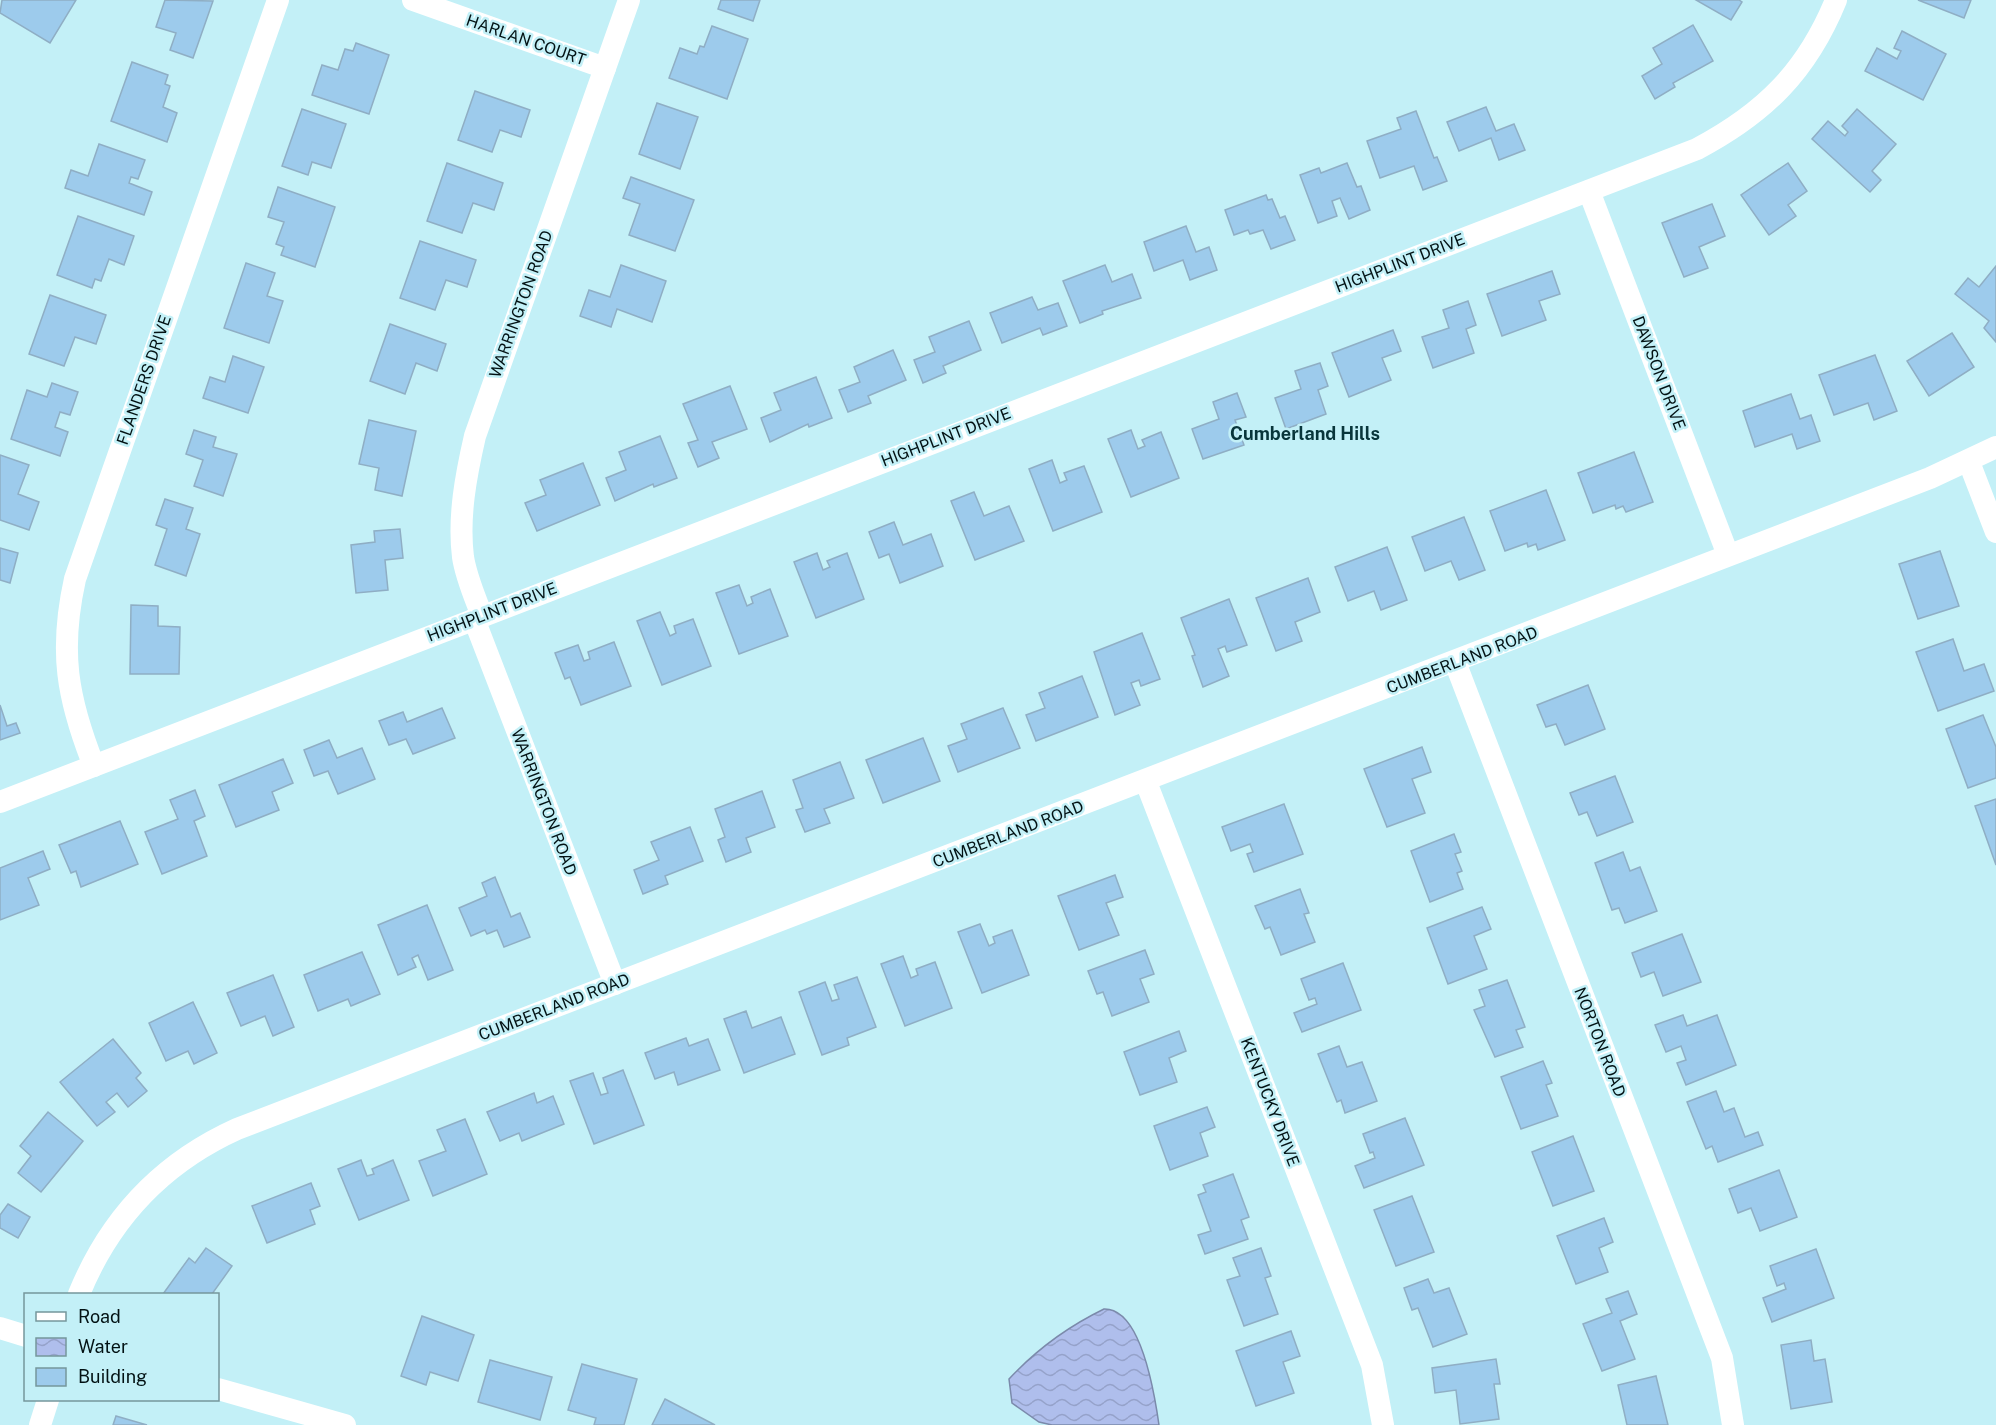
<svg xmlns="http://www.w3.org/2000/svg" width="1996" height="1425" font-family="'Public Sans',sans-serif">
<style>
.water{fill:url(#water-waves);stroke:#7b8aab;stroke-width:1.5}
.building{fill:#9dcbec;stroke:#8faec4;stroke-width:1.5}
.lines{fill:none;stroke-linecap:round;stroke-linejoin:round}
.minor{stroke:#fff;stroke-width:22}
.labels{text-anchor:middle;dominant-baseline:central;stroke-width:5;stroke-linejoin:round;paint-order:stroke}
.street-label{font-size:16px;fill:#031214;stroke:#c3f0f7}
.neighbourhood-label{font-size:18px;font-weight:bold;fill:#08353b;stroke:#c3f0f7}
</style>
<defs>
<pattern id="water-waves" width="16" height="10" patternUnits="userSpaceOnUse" patternTransform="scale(1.5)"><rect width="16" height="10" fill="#afbeec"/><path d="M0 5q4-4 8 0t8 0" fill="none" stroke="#95a2ca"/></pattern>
</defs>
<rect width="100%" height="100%" fill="#c3f0f7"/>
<path class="water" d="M1104,1309c38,-1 51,88 55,116h-107l-13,-3 -27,-19 -3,-24c27,-29 60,-53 95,-70z"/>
<g class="building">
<polygon points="2,0 76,0 50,43 0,13"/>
<polygon points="165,0 213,1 193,58 170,50 176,33 156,27"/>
<polygon points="721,0 760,0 753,21 718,9"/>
<polygon points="1696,0 1739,0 1742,2 1731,20"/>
<polygon points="1918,0 1971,0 1964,18"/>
<polygon points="1693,25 1713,61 1673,83 1675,87 1655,99 1642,76 1662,64 1653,48"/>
<polygon points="712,26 748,39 727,99 669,78 680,48 697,54 700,46 704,47"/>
<polygon points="1902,31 1946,54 1923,100 1865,71 1877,48 1897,59 1901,51 1894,48"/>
<polygon points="356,43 389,55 369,114 312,95 322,65 338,70 345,49 353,51"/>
<polygon points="132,62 168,75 165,84 170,86 163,107 177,113 167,142 111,121"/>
<polygon points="475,91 530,110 521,137 500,130 492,152 458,140"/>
<polygon points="657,103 698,117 680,169 639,154"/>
<polygon points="1486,107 1496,131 1514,124 1525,150 1499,160 1491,138 1459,151 1447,122"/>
<polygon points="302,109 346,124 331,168 312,162 308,175 282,166"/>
<polygon points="1857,109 1896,144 1872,171 1881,180 1870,192 1812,139 1828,121 1845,136 1848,132 1842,126"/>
<polygon points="1416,111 1434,158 1437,157 1447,181 1423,190 1414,166 1380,178 1367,141 1401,129 1397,118"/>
<polygon points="99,144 145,160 138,179 131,177 129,183 152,192 144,215 65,188 71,170 88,176"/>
<polygon points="447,163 503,183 494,210 473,203 462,233 427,221"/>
<polygon points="1347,163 1357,187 1361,186 1370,210 1349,219 1340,198 1332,201 1337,216 1318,223 1300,175 1319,168 1321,173"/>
<polygon points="1788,163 1807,191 1788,205 1796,216 1769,235 1741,195"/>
<polygon points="631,177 694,200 675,251 629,235 640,204 623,198"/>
<polygon points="278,187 335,207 315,267 281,255 284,247 276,244 284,222 268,217"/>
<polygon points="1266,195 1268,200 1272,199 1280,218 1285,216 1295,240 1271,249 1263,230 1250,234 1248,230 1234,235 1225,210"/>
<polygon points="1712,204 1725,236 1699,247 1708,268 1684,277 1662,223"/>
<polygon points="78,216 134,236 124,265 109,259 101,281 95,279 92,288 57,275"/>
<polygon points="1186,226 1196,252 1209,247 1217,270 1190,280 1183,260 1154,271 1144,242"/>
<polygon points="420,241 476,260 467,287 446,280 435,310 400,298"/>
<polygon points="246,263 275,273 267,296 283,301 269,343 224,328"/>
<polygon points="621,265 666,281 652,322 617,309 611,327 580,316 589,290 610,297"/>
<polygon points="1105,265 1112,282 1132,274 1141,298 1102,311 1103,314 1080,323 1063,281"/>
<polygon points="1996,266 1996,342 1984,328 1989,321 1955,294 1968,278 1979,287"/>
<polygon points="1552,271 1560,294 1539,301 1546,320 1502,336 1487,294"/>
<polygon points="50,295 106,315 96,344 75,337 64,366 29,354"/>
<polygon points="1032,297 1038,310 1058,303 1067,326 1043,335 1040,328 1002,343 990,313"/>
<polygon points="1468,301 1476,325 1466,329 1474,353 1433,368 1422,337 1449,328 1443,310"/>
<polygon points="969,321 981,350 943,366 946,373 923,383 914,360 935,352 929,337"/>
<polygon points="390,324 446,344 437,371 416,363 405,394 370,381"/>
<polygon points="1393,330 1401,351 1382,358 1391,380 1349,397 1332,353"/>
<polygon points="1952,333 1974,367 1929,396 1907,361"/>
<polygon points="893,350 906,380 868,396 871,403 848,412 839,390 860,382 854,367"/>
<polygon points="1875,355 1897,411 1874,420 1868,403 1834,415 1819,375"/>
<polygon points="233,356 264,367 248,413 203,398 210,377 225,382"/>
<polygon points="1320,363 1328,386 1318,390 1326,414 1286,429 1275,398 1301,389 1295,371"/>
<polygon points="816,377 832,418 809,427 808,424 770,442 761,418 781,410 774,393"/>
<polygon points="52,383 78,392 70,415 60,412 55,427 68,432 60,456 11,439 27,390 47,397"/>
<polygon points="730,386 747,429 712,442 719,458 698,467 688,443 698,440 683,404"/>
<polygon points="1237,393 1246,417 1235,420 1244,445 1203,459 1192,429 1219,419 1213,402"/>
<polygon points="1791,394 1800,419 1811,415 1820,441 1797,449 1792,434 1755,447 1743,411"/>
<polygon points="369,420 416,431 402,496 375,490 379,468 359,464"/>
<polygon points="194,430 216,437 213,447 237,454 223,496 194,486 203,460 186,454"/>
<polygon points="1131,430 1138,449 1145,446 1142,440 1161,432 1179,478 1131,497 1108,439"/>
<polygon points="660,436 677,478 654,487 653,484 615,501 606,478 626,470 619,452"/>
<polygon points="1634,452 1653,502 1626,512 1623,506 1616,509 1615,505 1593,513 1578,473"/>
<polygon points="0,455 29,465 18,494 39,502 29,530 0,520"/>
<polygon points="1052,460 1060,483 1067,480 1064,473 1084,466 1102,512 1053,531 1029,469"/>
<polygon points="583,463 600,505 537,531 525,503 546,495 540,480"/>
<polygon points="1546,490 1565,540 1538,550 1536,544 1528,547 1527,543 1505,551 1490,511"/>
<polygon points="974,492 984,516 1009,506 1024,541 975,560 951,501"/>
<polygon points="165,499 193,508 186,529 200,534 186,576 155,565 167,529 156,525"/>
<polygon points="1464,517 1485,570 1459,580 1451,561 1425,571 1412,537"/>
<polygon points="894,522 903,545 931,534 943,566 900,583 889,554 879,558 869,532"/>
<polygon points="400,529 403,558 385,560 388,590 356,593 351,545 375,542 374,531"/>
<polygon points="1387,547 1407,600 1381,610 1374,591 1348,601 1335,567"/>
<polygon points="0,548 18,553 10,583 0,580"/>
<polygon points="1940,551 1959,606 1918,619 1899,564"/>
<polygon points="817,553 823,570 830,567 827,561 847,553 864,599 816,618 794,562"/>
<polygon points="1308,578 1320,612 1295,622 1302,641 1276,651 1256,598"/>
<polygon points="739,585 747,606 753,603 751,597 770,589 788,636 739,654 716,593"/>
<polygon points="1229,599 1247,645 1227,652 1225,646 1218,649 1229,676 1203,687 1192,656 1195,655 1181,618"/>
<polygon points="131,605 158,606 158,626 180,627 179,674 130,674"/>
<polygon points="660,612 670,636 676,633 674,626 693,619 711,666 662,685 637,621"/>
<polygon points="1142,633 1160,679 1141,686 1139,680 1131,683 1140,705 1115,715 1094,652"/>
<polygon points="1953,639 1964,671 1984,664 1994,691 1938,711 1916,652"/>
<polygon points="614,642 631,686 581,705 570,677 565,679 555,653 578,645 584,661 590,659 588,652"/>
<polygon points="1082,676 1098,717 1036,741 1026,715 1045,708 1039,693"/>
<polygon points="1588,685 1605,729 1565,745 1556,724 1546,727 1537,705"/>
<polygon points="0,705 7,726 16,723 20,733 0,740"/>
<polygon points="442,708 455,738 413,754 406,739 389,745 379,721 403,712 407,722"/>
<polygon points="1003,708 1020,748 958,772 948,746 967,739 961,724"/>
<polygon points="1983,715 1996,747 1996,778 1968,788 1946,729"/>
<polygon points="923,738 940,781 883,803 866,760"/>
<polygon points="329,740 337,758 362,748 375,779 338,794 328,771 314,776 304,750"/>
<polygon points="1422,747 1431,772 1412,779 1425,813 1387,827 1364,769"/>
<polygon points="283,759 293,783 272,792 279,810 236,827 219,785"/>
<polygon points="840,762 854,798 824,809 830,823 805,832 796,810 803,808 793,780"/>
<polygon points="1615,776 1633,822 1597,836 1587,812 1579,815 1570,793"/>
<polygon points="195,790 205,816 194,821 207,856 162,874 145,832 178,819 170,800"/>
<polygon points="762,791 775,827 746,838 751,852 726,862 718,840 725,837 715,809"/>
<polygon points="1996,799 1996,865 1975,806"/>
<polygon points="1284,804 1303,854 1254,872 1247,854 1253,852 1250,844 1231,851 1222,827"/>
<polygon points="120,821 138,864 81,887 76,871 71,873 59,845"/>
<polygon points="690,827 703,861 665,876 668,884 643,894 634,870 659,860 651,842"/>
<polygon points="1454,834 1461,852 1455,854 1462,871 1457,873 1463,889 1430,902 1411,851"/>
<polygon points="43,851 50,869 28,878 39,905 0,920 0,868"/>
<polygon points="1623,852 1630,871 1640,867 1657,911 1625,923 1619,908 1612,910 1595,863"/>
<polygon points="1115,875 1123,897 1106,903 1119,935 1079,950 1058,896"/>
<polygon points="495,877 511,917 520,913 530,937 504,947 497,930 487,934 485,930 471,936 459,908 487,896 482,883"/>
<polygon points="1300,889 1309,913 1304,914 1315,942 1281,955 1270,927 1265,929 1255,906"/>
<polygon points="427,905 453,970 428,980 418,955 412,958 416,967 398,975 378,925"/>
<polygon points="1482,907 1491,929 1474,936 1487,969 1448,984 1427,928"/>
<polygon points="980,924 989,946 995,943 993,937 1012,930 1029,975 982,993 958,932"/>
<polygon points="1682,934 1701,982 1663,996 1654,972 1641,977 1632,953"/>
<polygon points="1145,950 1154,974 1140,979 1149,1002 1112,1016 1103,992 1097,994 1088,971"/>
<polygon points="362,952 380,994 351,1006 348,999 318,1011 304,975"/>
<polygon points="903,956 911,978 918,975 916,969 935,962 952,1008 905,1026 881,964"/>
<polygon points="1343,963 1361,1010 1302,1032 1294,1013 1317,1004 1315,998 1309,1000 1301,979"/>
<polygon points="273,975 294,1027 273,1036 265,1016 241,1026 227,993"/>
<polygon points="857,977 876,1027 847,1038 849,1045 822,1055 799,992 825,982 832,1001 839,999 834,985"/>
<polygon points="1507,980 1525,1027 1516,1030 1523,1047 1495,1057 1474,1010 1485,1006 1479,990"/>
<polygon points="193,1002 217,1053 194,1064 188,1051 166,1061 149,1023"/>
<polygon points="746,1011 752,1028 781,1017 795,1054 744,1073 724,1019"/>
<polygon points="1683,1015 1687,1026 1717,1015 1736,1065 1686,1085 1677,1063 1686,1060 1681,1046 1666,1052 1655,1025"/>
<polygon points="1179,1031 1186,1051 1169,1058 1177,1082 1140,1095 1124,1052"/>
<polygon points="686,1038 689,1046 708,1039 720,1070 678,1085 674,1072 655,1079 645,1053"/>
<polygon points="113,1039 141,1073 136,1078 147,1091 128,1107 117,1093 106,1102 115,1112 97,1126 60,1082"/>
<polygon points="1339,1046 1347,1067 1362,1062 1377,1101 1345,1113 1341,1100 1337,1102 1318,1054"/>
<polygon points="1543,1061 1552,1083 1546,1085 1558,1116 1521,1129 1501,1077"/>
<polygon points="623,1070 644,1125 594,1144 570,1081 593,1073 601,1095 608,1093 603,1078"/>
<polygon points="1716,1091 1724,1112 1734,1108 1745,1137 1758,1132 1763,1145 1718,1162 1712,1146 1706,1149 1687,1102"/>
<polygon points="534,1093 537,1103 553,1096 564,1124 522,1141 519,1133 500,1141 487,1112"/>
<polygon points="1207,1107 1215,1127 1200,1133 1208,1156 1170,1170 1154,1126"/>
<polygon points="48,1112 83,1141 41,1192 18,1173 31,1156 20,1146"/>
<polygon points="1405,1118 1424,1165 1364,1188 1355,1166 1375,1158 1373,1152 1370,1153 1363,1134"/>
<polygon points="465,1119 487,1174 433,1196 419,1161 446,1151 437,1130"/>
<polygon points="1573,1136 1594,1191 1553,1206 1532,1152"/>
<polygon points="361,1160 367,1176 374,1174 372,1169 393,1160 409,1200 359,1220 338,1169"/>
<polygon points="1779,1170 1797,1217 1760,1231 1751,1208 1738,1213 1729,1189"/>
<polygon points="1233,1174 1249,1217 1241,1220 1248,1239 1205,1254 1198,1235 1211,1231 1198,1195 1206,1192 1203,1185"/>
<polygon points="311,1183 320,1206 310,1210 315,1224 267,1243 252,1206"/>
<polygon points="1412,1196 1434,1252 1396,1266 1374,1210"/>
<polygon points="8,1204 30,1217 18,1238 0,1228 0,1215"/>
<polygon points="1604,1218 1613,1242 1599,1248 1608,1272 1576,1284 1557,1236"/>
<polygon points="206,1248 232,1266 212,1294 163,1294 189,1258 195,1263"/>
<polygon points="1261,1248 1271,1276 1265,1278 1278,1314 1244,1326 1227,1280 1240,1276 1233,1258"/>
<polygon points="1816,1249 1834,1298 1772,1322 1763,1298 1786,1289 1784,1283 1777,1286 1770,1266"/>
<polygon points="1428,1279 1434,1293 1449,1288 1467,1334 1433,1347 1418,1308 1412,1310 1404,1288"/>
<polygon points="1628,1291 1637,1314 1620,1321 1635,1359 1602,1371 1583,1324 1612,1313 1606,1299"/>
<polygon points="422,1316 474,1335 458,1381 430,1372 426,1385 401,1376"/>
<polygon points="1291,1331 1300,1356 1283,1362 1294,1393 1256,1406 1236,1351"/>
<polygon points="1811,1340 1814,1361 1825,1359 1832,1402 1791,1409 1781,1345"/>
<polygon points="1496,1359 1500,1384 1494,1384 1499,1419 1460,1424 1456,1390 1435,1393 1432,1368"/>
<polygon points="490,1360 552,1377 540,1420 478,1402"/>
<polygon points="582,1364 637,1379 624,1425 594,1425 596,1418 568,1410"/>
<polygon points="1656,1376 1668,1425 1627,1425 1618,1385"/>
<polygon points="665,1399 715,1425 652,1425"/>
<polygon points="116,1416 147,1425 113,1425"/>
</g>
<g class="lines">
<g class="minor">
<polyline points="413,0 605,68"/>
<polyline points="1589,191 1728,555"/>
<polyline points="1969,462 1996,532"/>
<path d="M482,616c-7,-19 -16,-39 -19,-59 -5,-40 3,-82 12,-121l154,-436"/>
<polyline points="474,619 615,984"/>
<polyline points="1455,662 1722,1358 1733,1425"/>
<path d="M94,766c-27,-68 -35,-115 -19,-187l203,-579"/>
<polyline points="1146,782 1372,1365 1383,1425"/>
<path d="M0,802l1697,-653c68,-36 110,-78 139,-149"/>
<path d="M79,1294c31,-76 83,-131 158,-165l1693,-651 66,-31"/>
<polyline points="0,1328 26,1336"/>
<polyline points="218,1389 345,1425"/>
<polyline points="40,1425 48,1400"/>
</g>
</g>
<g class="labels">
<g class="street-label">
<text transform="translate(526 40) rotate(19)">HARLAN COURT</text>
<text transform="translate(1400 263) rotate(-21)">HIGHPLINT DRIVE</text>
<text transform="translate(521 304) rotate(-70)">WARRINGTON ROAD</text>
<text transform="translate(1659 373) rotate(69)">DAWSON DRIVE</text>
<text transform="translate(144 380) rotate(-71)">FLANDERS DRIVE</text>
<text transform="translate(946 437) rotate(-21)">HIGHPLINT DRIVE</text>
<text transform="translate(492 612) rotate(-21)">HIGHPLINT DRIVE</text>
<text transform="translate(1462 660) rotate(-21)">CUMBERLAND ROAD</text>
<text transform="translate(544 802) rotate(69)">WARRINGTON ROAD</text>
<text transform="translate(1008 834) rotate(-21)">CUMBERLAND ROAD</text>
<text transform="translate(554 1007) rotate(-21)">CUMBERLAND ROAD</text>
<text transform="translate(1600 1042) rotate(69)">NORTON ROAD</text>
<text transform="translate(1270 1102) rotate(69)">KENTUCKY DRIVE</text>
</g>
<g class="neighbourhood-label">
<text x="1305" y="433">Cumberland Hills</text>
</g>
</g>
<rect x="24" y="1293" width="195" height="108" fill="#c3f0f7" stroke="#76979c" stroke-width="1.5"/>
<rect x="36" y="1312" width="30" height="9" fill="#ffffff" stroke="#76979c" stroke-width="1.5"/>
<text x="78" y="1323" font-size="18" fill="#031214">Road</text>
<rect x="36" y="1338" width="30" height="18" fill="url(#water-waves)" stroke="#76979c" stroke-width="1.5"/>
<text x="78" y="1353" font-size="18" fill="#031214">Water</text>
<rect x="36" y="1368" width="30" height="18" fill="#9dcbec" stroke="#76979c" stroke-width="1.5"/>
<text x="78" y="1383" font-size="18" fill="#031214">Building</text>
</svg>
